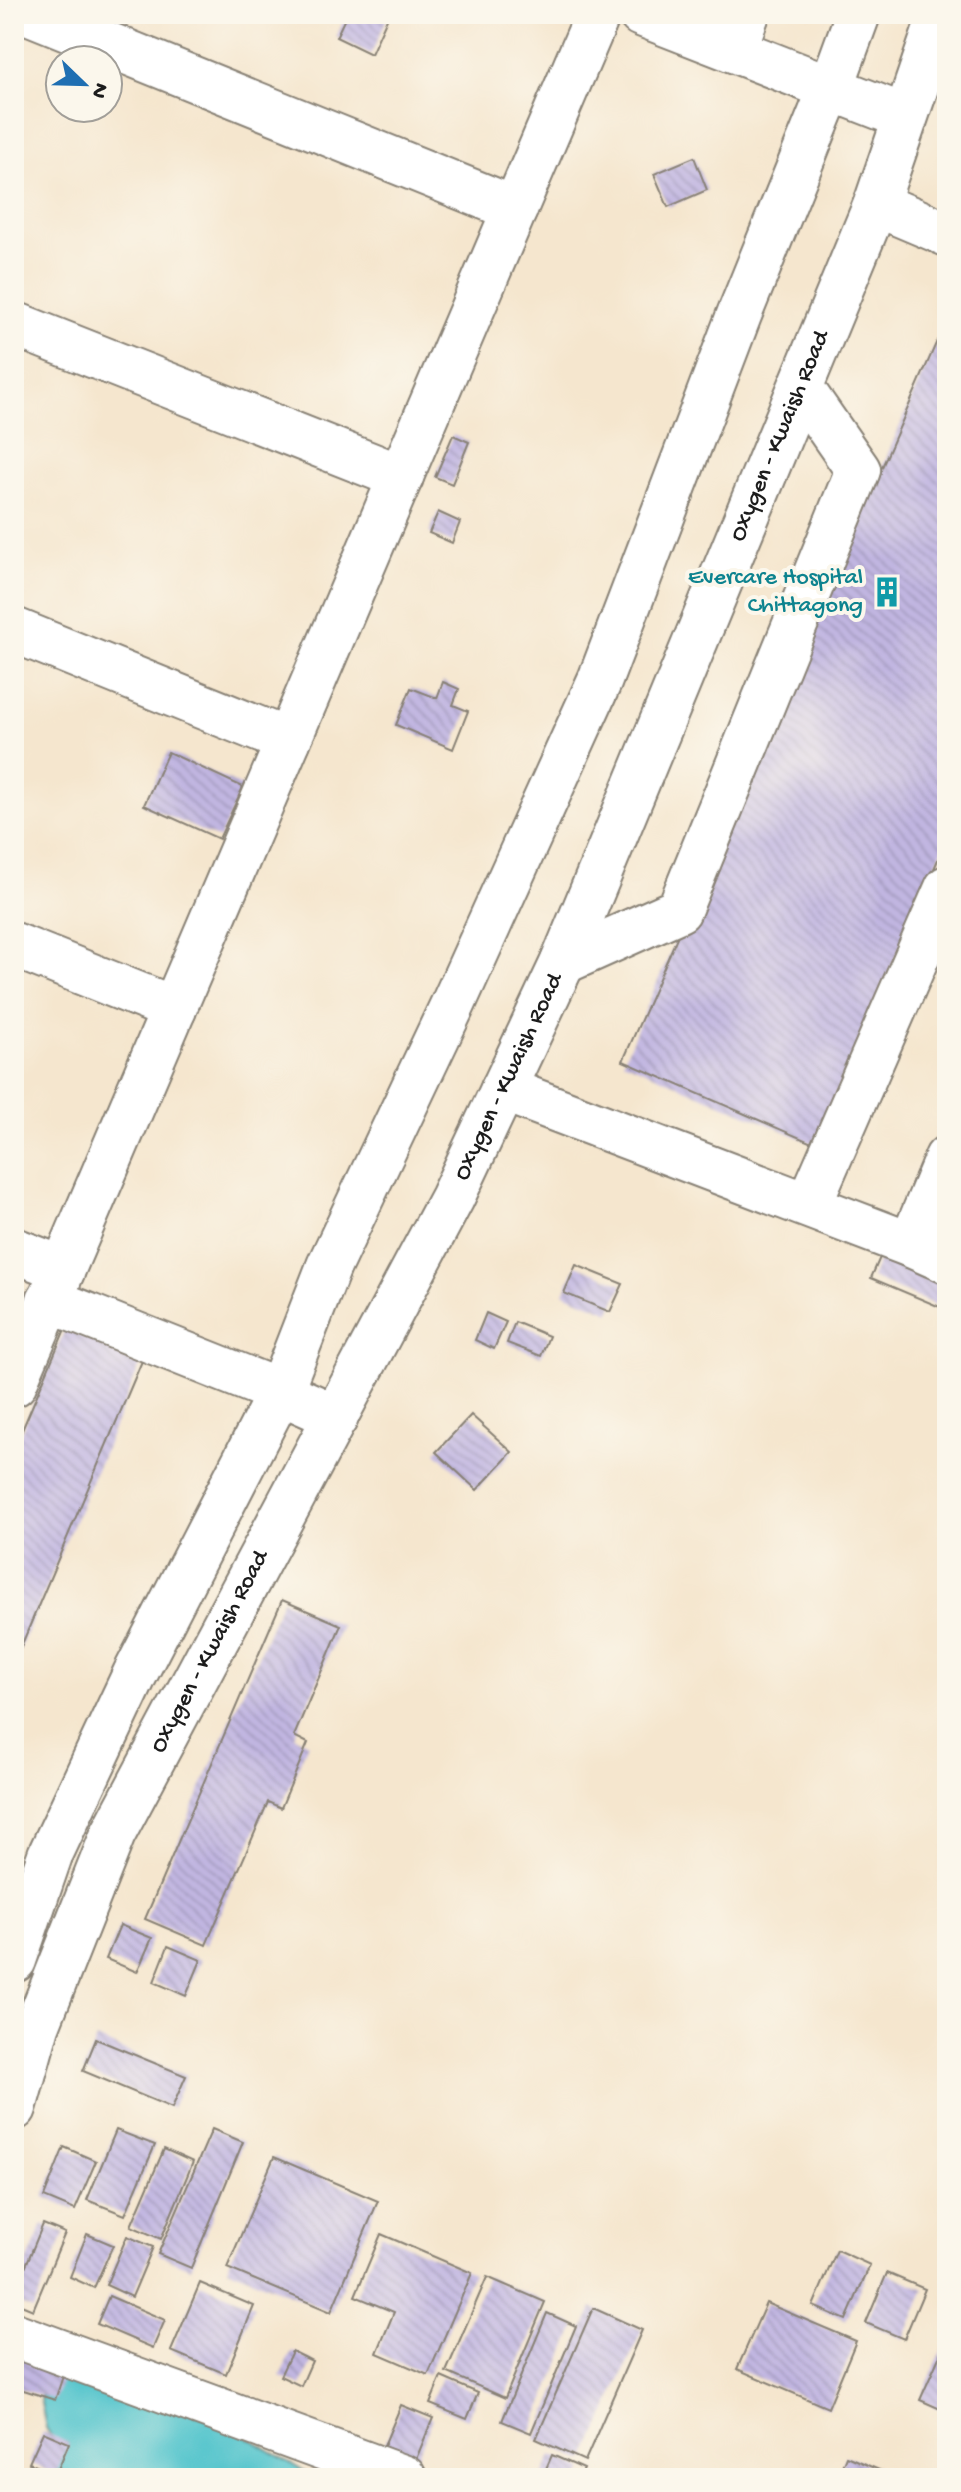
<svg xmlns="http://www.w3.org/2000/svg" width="961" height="2492" font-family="'Gochi Hand',sans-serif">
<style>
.water{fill:#58c6cd;stroke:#3a7174;stroke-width:2}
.building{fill:url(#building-back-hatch)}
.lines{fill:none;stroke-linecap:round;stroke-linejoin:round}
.minor-casing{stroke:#888175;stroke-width:48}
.major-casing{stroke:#888175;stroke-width:48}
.minor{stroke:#fff;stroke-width:44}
.major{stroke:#fff;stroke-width:44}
.labels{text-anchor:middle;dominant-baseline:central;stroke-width:8;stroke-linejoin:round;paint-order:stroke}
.street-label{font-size:24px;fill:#1c1c1c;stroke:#fbf7ec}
.culture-label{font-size:24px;fill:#0d838f;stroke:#fbf7ec;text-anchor:end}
</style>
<defs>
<pattern id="building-back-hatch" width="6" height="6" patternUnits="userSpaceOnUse" patternTransform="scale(2)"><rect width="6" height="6" fill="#c1b6e1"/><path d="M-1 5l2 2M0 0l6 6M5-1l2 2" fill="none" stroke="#a59cc0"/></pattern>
</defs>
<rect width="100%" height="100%" fill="#fbf7ec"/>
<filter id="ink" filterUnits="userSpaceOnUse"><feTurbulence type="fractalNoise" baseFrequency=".0125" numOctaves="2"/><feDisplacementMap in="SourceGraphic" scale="16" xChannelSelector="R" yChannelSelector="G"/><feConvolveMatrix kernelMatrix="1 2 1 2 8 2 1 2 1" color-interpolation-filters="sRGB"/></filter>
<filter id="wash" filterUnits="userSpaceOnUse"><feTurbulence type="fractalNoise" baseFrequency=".006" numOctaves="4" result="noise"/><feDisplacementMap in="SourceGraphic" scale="32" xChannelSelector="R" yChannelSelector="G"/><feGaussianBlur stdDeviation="1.8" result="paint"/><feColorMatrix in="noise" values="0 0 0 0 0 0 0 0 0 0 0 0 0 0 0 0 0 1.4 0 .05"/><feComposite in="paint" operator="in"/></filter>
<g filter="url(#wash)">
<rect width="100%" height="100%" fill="#f5e6ce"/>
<polygon class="water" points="62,2367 230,2426 314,2478 49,2478 59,2448 46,2428 40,2398"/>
<g id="blocks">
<g class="building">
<polygon points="347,14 389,14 371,54 336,37"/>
<polygon points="694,157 707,190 668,207 654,174"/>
<polygon points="937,341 947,346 947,839 814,1144 623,1061"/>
<polygon points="453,435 469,442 452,484 435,477"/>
<polygon points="438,512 460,522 452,543 429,533"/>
<polygon points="443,682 459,689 453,705 468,711 453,749 396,725 411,688 437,698"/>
<polygon points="168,752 243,787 219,839 144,805"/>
<polygon points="884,1248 947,1275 947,1310 871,1278"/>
<polygon points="576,1265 623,1284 610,1312 564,1293"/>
<polygon points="486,1313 506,1322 494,1349 475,1340"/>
<polygon points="515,1322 549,1336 541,1356 507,1343"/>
<polygon points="65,1329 142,1361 14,1663 14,1449"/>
<polygon points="471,1415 512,1452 477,1490 436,1452"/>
<polygon points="282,1600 341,1625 294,1736 308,1743 281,1808 268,1802 206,1945 145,1919"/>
<polygon points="120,1925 152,1938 137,1972 106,1959"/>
<polygon points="168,1946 201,1960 186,1996 154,1982"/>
<polygon points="96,2039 186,2076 172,2108 83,2071"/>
<polygon points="212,2129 243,2142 191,2268 158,2254"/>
<polygon points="116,2130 155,2145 125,2215 87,2200"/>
<polygon points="64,2147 96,2161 75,2210 44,2197"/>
<polygon points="164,2149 193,2162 161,2239 131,2226"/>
<polygon points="274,2157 378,2201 331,2312 227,2268"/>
<polygon points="43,2224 65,2233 33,2310 14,2302 14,2294"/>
<polygon points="87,2234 113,2245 94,2288 70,2277"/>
<polygon points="381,2234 472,2273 428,2375 377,2353 394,2312 355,2296"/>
<polygon points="127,2236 153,2247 132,2297 106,2285"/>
<polygon points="837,2250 870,2265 846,2320 813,2306"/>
<polygon points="887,2273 925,2289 904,2339 866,2323"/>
<polygon points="487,2277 545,2302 505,2398 446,2372"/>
<polygon points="200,2283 254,2306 226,2374 171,2351"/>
<polygon points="109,2296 165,2320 153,2348 97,2324"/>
<polygon points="766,2303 856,2341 828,2408 737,2369"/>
<polygon points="593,2308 642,2330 585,2461 536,2439"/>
<polygon points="547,2313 576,2326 531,2433 502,2421"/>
<polygon points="944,2346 947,2347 947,2412 920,2400"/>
<polygon points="292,2351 312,2361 301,2386 280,2376"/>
<polygon points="14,2353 65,2370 55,2400 14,2387"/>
<polygon points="441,2377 478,2393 467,2419 430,2404"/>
<polygon points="401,2405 433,2418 412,2469 380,2455"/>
<polygon points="43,2432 69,2443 56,2474 29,2463"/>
<polygon points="552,2455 584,2469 580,2478 542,2478"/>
<polygon points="846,2456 898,2478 837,2478"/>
</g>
</g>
</g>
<g filter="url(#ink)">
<use href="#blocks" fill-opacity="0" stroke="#888175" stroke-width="2"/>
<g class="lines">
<g class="minor-casing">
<g id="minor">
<polyline points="33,14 515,209"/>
<polyline points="641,14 905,117"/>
<polyline points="734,50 747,14"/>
<polyline points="876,204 947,234"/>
<polyline points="14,324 401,477"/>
<polyline points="14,630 288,741"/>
<polyline points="14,945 174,1009"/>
<polyline points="563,962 679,910 858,470 801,388"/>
<polyline points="503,1089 911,1245"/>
<polyline points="947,1158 911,1245 947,1261"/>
<polyline points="814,1193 947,888"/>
<polyline points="14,1250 63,1269"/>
<polyline points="49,1300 280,1392 336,1417"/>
<polyline points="14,1384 598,14"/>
<polyline points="14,2335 404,2478"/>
</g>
</g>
<g class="major-casing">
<g id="major">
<polyline points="14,1960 50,1855 135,1674 280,1392 329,1266 454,1002 600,680 739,315 831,88 858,14"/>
<path id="s1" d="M14,2108l23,-82 76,-192 339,-636 111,-236 313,-758 65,-190"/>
</g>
</g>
<use href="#minor" class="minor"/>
<use href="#major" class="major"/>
</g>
</g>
<defs>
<g id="building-bare" transform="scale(2.4)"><path d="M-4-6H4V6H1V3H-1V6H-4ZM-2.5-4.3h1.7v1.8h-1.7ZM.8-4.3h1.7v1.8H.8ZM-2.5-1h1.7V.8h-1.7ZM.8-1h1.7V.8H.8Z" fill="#0f9aa8" stroke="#fbf7ec" stroke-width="2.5" paint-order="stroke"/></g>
</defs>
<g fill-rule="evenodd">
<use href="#building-bare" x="887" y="592"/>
</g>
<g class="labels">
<g class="street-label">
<text stroke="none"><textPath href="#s1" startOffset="1842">Oxygen - Kwaish Road</textPath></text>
<text stroke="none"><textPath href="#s1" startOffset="1146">Oxygen - Kwaish Road</textPath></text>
<text stroke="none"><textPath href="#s1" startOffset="498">Oxygen - Kwaish Road</textPath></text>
</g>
<g class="culture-label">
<text x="863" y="578">Evercare Hospital<tspan x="863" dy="28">Chittagong</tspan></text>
</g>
</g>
<rect width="961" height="2492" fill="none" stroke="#fbf7ec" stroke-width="48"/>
<g transform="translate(84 84) rotate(113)"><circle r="38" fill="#fbf7ec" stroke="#a29f99" stroke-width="2"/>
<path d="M0-6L14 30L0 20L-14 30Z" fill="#1f6fb2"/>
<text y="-12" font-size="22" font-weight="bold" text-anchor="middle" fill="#1c1c1c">N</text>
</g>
</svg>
